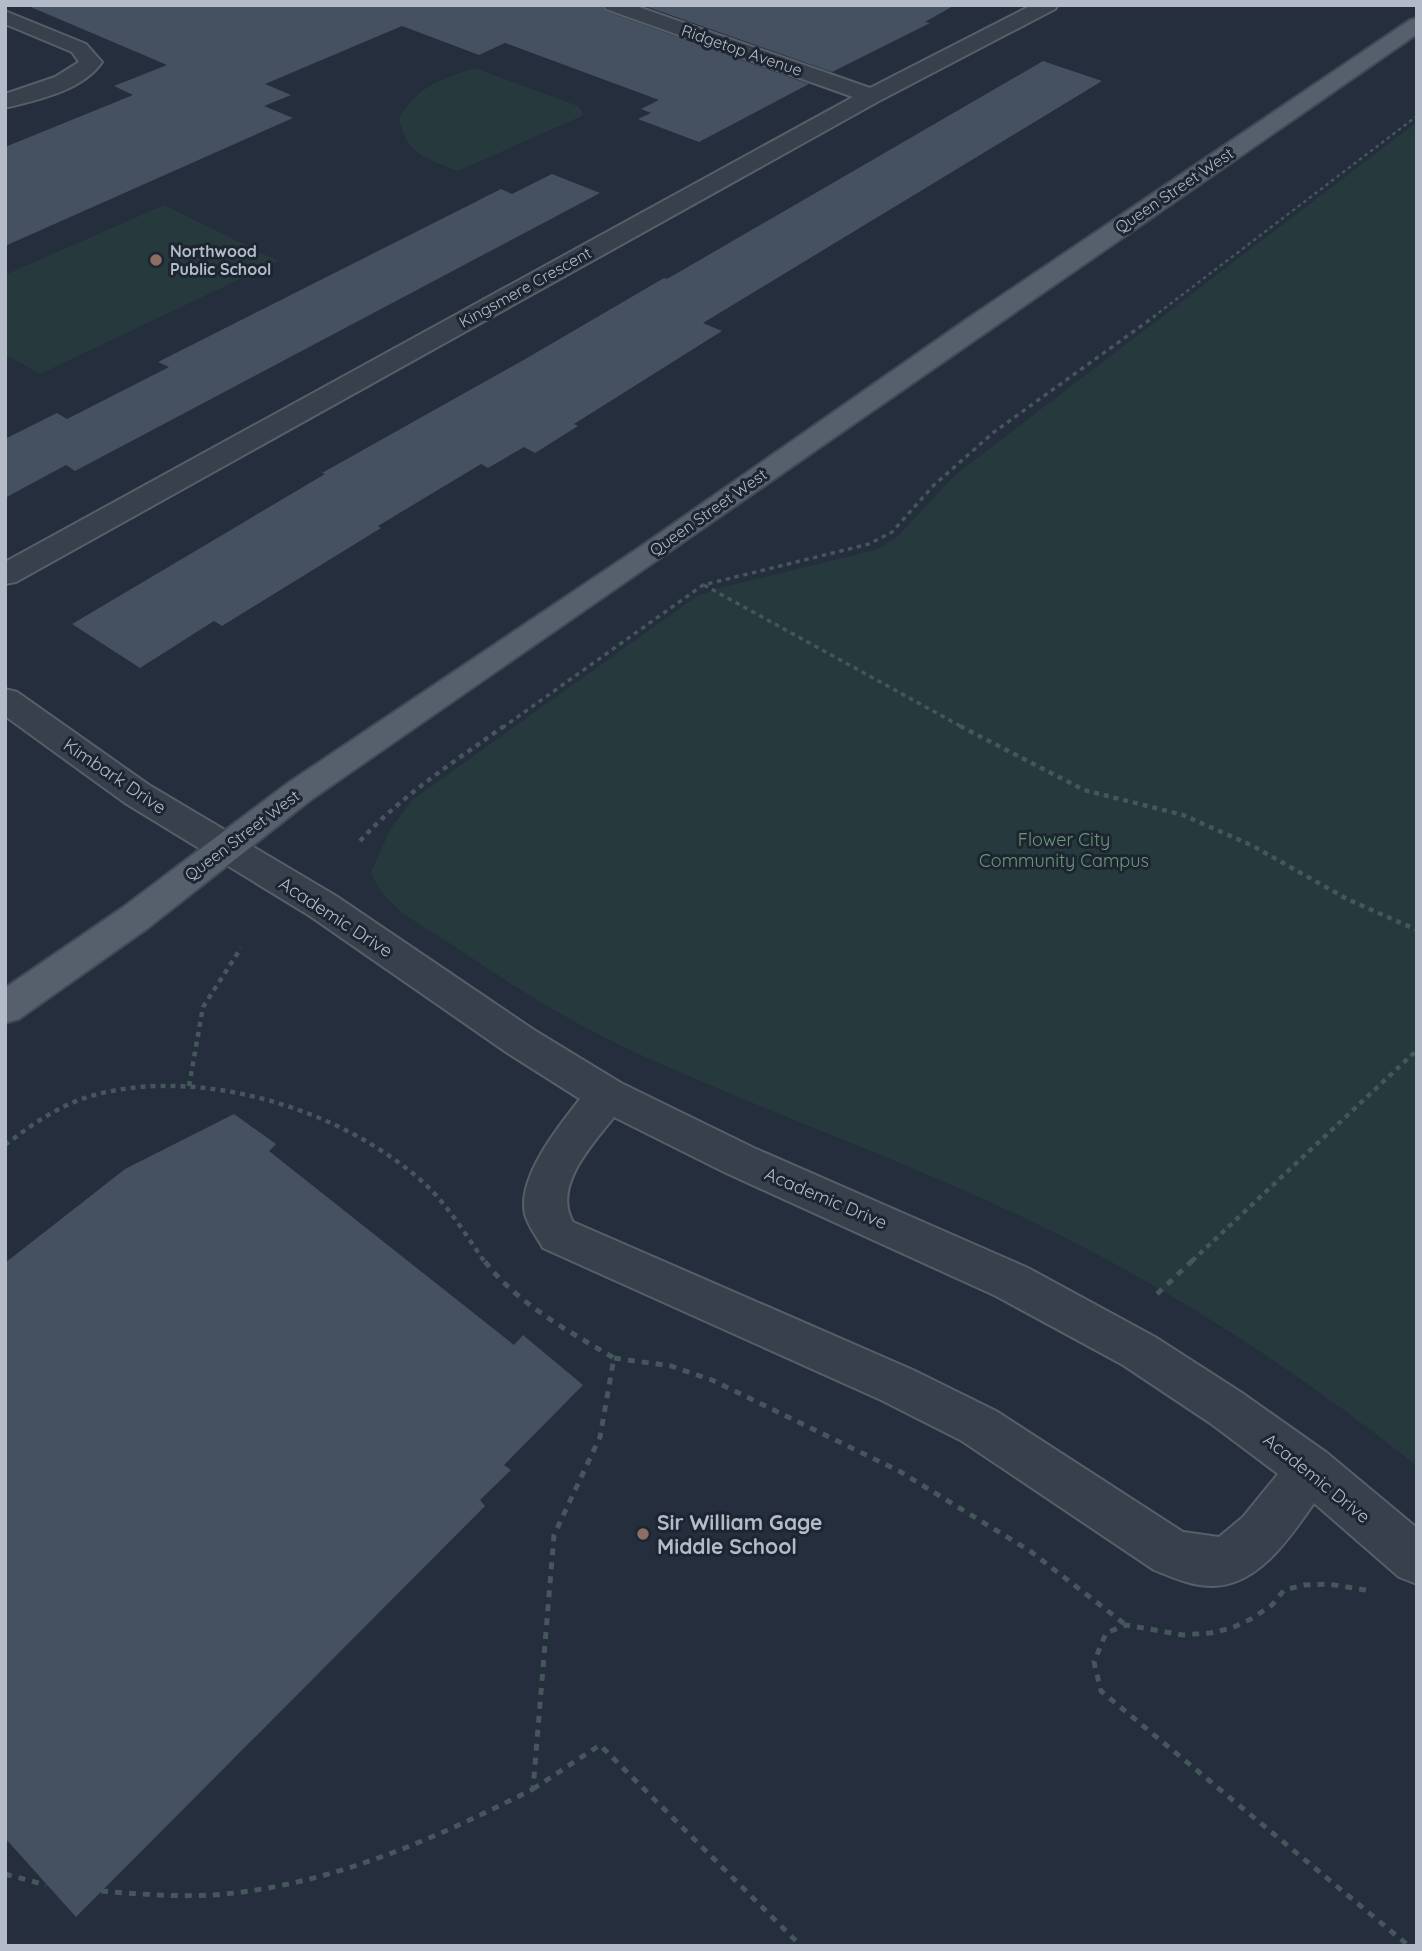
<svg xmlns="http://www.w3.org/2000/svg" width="1422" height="1951" font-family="Quicksand,sans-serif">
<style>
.green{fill:#263a3d}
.building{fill:#455060}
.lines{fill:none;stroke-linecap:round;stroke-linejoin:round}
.minor-casing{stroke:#565e6a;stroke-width:4}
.major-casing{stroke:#414955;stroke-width:4}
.path-far3{stroke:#44575a;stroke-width:2.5;stroke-dasharray:3.5 3.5;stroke-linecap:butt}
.path-far2{stroke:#44575a;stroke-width:3.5;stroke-dasharray:4.5 4.5;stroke-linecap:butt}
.path-far1{stroke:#44575a;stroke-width:4.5;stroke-dasharray:5 5;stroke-linecap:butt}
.path{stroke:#44575a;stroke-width:5;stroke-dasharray:7 7;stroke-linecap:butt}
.minor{fill:#38404c;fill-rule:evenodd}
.major{fill:#565f6c;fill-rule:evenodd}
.education-dot{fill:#8d6e63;stroke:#1d2531;stroke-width:2.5}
.labels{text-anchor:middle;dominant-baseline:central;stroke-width:6;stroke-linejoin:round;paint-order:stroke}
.far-street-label{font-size:16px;fill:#b4bbc8;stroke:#1d2531}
.far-poi-label{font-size:16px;font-weight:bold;fill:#b4bbc8;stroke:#1d2531;text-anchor:start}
.street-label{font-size:18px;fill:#b4bbc8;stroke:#1d2531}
.park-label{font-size:18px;fill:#6c9877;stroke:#1d2531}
.near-poi-label{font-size:21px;font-weight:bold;fill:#b4bbc8;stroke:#1d2531;text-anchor:start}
</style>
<rect width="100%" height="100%" fill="#242e3c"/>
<g class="green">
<path d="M475,68l103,38 6,9 -126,56c-32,-13 -52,-16 -59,-53 21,-34 40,-38 76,-50z"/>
<path d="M1417,122v1344c-106,-84 -216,-158 -336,-220 -141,-73 -291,-124 -436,-189 -68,-30 -132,-71 -194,-113 -30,-19 -67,-37 -80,-72l20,-44 21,-28 285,-204 26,-9 153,-37 21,-13 59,-63z"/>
<polygon points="164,205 278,261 40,374 5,354 5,275"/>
</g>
<g class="building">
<polygon points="26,5 601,5 605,11 809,84 699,142 638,119 651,113 641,109 659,100 505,43 479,55 402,26 265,84 291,95 264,106 293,118 5,246 5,147 133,95 114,86 167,65"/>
<polygon points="642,5 955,5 925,22 930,23 832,72"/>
<polygon points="1043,61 1102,81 703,323 722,331 574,424 578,426 535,453 524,447 488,468 481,464 378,526 381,528 222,626 214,621 140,668 72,624 325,474 322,473 527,358 664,278 667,279"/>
<polygon points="552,174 600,193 75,471 66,465 5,498 5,439 57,413 67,419 169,367 158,362 501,189 512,194"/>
<polygon points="234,1114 276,1144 269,1151 514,1345 523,1335 583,1385 504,1465 511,1470 480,1500 485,1506 76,1917 5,1838 5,1263 125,1169"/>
</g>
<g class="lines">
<g class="minor-casing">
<g id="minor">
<polygon points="603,5 633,5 870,88 1032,5 1058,5 1055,9 879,101 16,582 5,584 5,562 853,97 606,9"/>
<path d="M5,11l81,33 16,18c-20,29 -65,38 -97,46v-14l50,-17 24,-15 -7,-10 -67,-28z"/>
<path d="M5,689l12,3 132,93 187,111 198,134 87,53 133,65 274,120 127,69 87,56 85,60 90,75v56l-18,-7 -85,-74c-23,33 -56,84 -103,83 -19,0 -39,-9 -57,-16l-192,-129 -81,-41 -338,-152c-6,-11 -15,-22 -18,-34 -8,-37 34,-88 55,-115l-74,-47 -196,-136 -185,-113 -120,-87zM614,1117l110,55 272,124 127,69 87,58 68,51 -35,43 -24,20 -36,-5 -187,-121 -83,-41 -340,-148c-21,-36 20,-78 41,-105z"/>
</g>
</g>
<g class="major-casing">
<polygon id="major" points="1417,18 1417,34 312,799 148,928 19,1019 5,1023 5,988 122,908 288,783 643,545 967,319 1410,20"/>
</g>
<polyline class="path-far3" points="1153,317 1417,116"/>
<g class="path-far2">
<polyline points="704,585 964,728"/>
<polyline points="502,728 703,585 869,544 892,532 934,485 994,432 1155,316"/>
</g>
<g class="path-far1">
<polyline points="960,726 1084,790 1183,815 1253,846 1347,899 1417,930"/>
<path d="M360,841c42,-46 94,-79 144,-115"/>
<polyline points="189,1086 203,1007 241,948"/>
<path d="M5,1145c29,-22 57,-42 93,-51 107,-27 247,16 328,91 23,22 40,50 58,76"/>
<polyline points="1192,1261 1417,1050"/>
</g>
<g class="path">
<polyline points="1157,1294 1194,1259"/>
<polyline points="614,1358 671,1366 712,1380 899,1471 1030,1551 1126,1625"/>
<polyline points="1366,1590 1328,1584 1304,1585 1284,1590 1272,1605 1251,1619 1232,1628 1210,1633 1183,1635 1126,1625 1106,1633 1094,1662 1101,1691 1409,1946"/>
<polyline points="533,1789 600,1745 801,1946"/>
<polyline points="5,1874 46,1885"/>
<path d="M101,1891c37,3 74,6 111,4 114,-8 221,-55 321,-106l21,-254 46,-98 14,-79c-47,-28 -97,-54 -131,-99"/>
</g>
<use href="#minor" class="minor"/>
<use href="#major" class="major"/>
</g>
<g class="education-dot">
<circle cx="156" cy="260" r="7"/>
<circle cx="643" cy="1534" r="7"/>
</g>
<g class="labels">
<g class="far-street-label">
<text transform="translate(742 50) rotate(19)">Ridgetop Avenue</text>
<text transform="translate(1174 190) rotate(-34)">Queen Street West</text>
<text transform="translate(525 287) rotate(-29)">Kingsmere Crescent</text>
<text transform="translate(708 512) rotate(-35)">Queen Street West</text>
<text transform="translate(242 835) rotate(-37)">Queen Street West</text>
</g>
<g class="far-poi-label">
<text x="170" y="251">Northwood<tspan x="170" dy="18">Public School</tspan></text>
</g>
<g class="street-label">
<text transform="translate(115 776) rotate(34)">Kimbark Drive</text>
<text transform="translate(336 917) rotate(33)">Academic Drive</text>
<text transform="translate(826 1198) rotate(23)">Academic Drive</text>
<text transform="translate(1317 1478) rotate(39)">Academic Drive</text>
</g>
<g class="park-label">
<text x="1064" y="839">Flower City<tspan x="1064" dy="21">Community Campus</tspan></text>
</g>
<g class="near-poi-label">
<text x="657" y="1522">Sir William Gage<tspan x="657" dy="24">Middle School</tspan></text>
</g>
</g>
<rect width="1422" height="1951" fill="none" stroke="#b4bbc8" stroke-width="14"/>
</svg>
